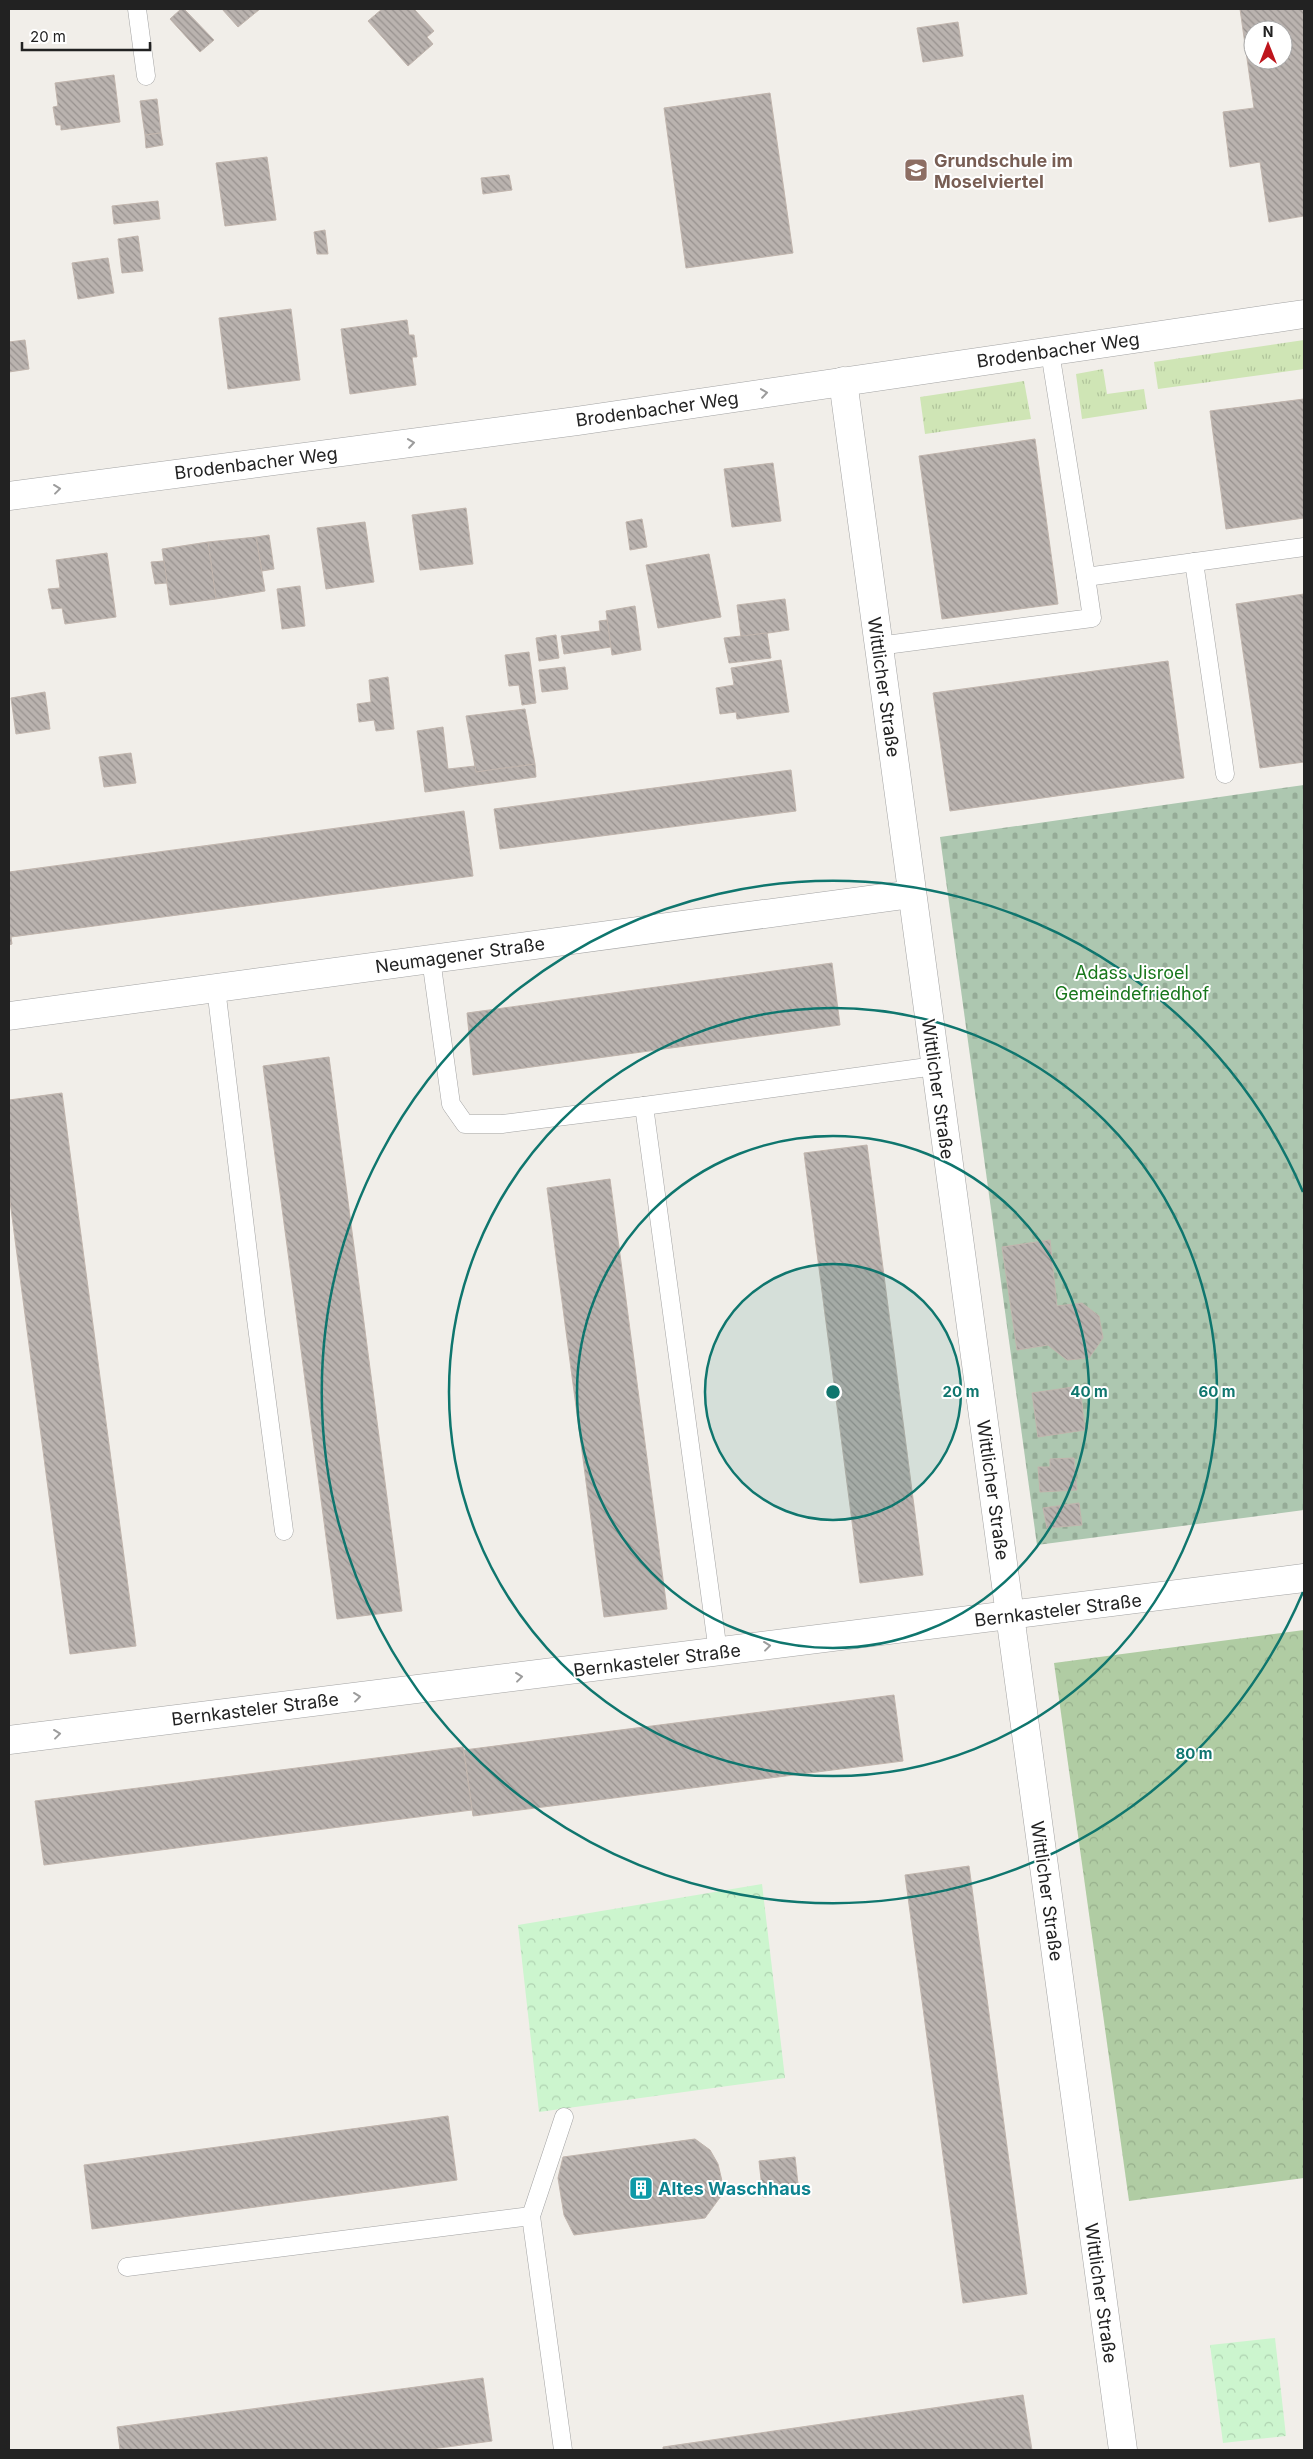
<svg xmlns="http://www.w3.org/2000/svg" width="1313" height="2459" font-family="Inter,sans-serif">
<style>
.grass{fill:url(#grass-tufts)}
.forest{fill:url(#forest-crowns)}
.cemetery{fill:url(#cemetery-stones)}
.park{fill:url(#park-crowns)}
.building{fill:url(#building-back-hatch);stroke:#c1b5ad;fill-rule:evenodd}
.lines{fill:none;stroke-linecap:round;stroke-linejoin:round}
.service-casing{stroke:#a3a3a3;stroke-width:19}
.minor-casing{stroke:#a3a3a3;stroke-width:29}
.service{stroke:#fff;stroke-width:18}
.minor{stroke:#fff;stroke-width:28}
.oneway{stroke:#9c9c9c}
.ring{fill:none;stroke:#0f766e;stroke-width:2.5}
.labels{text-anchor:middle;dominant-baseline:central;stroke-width:4;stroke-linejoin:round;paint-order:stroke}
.education-label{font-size:18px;font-weight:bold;fill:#785e54;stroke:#fff;text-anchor:start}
.street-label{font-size:18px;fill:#222;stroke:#fff}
.park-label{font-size:18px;fill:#18771c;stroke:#fff}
.culture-label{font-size:18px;font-weight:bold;fill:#0d838f;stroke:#fff;text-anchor:start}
.centre{fill:#0f766e;stroke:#fff;stroke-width:2.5}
.ring-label{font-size:15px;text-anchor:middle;font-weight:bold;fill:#0f766e;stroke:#fff;stroke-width:4;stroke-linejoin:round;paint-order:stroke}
</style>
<defs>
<pattern id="grass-tufts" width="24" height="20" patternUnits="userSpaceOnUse" patternTransform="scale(1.25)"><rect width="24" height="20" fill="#cfe5b5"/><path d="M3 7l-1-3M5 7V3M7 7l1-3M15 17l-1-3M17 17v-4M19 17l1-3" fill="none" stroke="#b1c49b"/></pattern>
<pattern id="forest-crowns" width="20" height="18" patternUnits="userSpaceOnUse" patternTransform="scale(1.25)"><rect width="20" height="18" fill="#b0cca3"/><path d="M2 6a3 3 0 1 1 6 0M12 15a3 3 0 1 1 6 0" fill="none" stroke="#97af8c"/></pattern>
<pattern id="cemetery-stones" width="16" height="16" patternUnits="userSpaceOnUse" patternTransform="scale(1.25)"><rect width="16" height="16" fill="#adc7b0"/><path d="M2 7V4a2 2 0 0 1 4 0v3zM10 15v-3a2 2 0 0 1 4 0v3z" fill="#95ab97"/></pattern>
<pattern id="park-crowns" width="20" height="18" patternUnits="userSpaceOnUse" patternTransform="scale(1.25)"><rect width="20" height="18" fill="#ccf5ce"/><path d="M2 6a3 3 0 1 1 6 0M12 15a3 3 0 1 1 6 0" fill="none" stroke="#afd2b1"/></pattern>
<pattern id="building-back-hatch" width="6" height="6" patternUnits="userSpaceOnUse" patternTransform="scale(1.25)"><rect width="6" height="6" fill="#bab3af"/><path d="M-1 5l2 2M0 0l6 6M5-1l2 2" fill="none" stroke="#97918e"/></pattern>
</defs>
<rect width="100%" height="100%" fill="#f1eee9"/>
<g class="grass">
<polygon points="1304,340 1304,369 1158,389 1154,362"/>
<polygon points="1103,369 1107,394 1144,389 1147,409 1082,419 1076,374"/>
<polygon points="1024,381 1031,419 925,434 920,397"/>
</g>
<polygon class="forest" points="1304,1630 1304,2178 1129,2201 1054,1663"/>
<polygon class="cemetery" points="1304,785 1304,1510 1037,1545 940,837"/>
<g class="park">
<polygon points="762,1884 785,2078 539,2112 518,1925"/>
<polygon points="1275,2338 1286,2436 1223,2443 1210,2345"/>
</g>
<g class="building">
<polygon points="181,9 184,9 214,40 200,52 170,19"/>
<polygon points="222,9 260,9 238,27"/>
<polygon points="382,9 414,9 434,31 427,37 433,44 408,66 368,21"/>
<path d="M1240,9h64v207l-35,6 -9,-60 -30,5 -7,-55 31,-4zM1253,30h30v30h-30z"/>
<polygon points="958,22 963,56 923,62 917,28"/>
<polygon points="114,75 120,122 61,130 61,125 56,125 53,107 58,106 55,83"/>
<polygon points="770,93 793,253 686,268 664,108"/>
<polygon points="157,99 161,133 145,135 140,101"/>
<polygon points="161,133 163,145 146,148 145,135"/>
<polygon points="267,157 276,220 225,226 216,163"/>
<polygon points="509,175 512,190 483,194 481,178"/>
<polygon points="158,201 160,219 114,224 112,206"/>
<polygon points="325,230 328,254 317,254 314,232"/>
<polygon points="138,236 143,271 122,273 118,239"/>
<polygon points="108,258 114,293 78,299 72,263"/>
<polygon points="291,309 300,380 228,389 219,318"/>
<polygon points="407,320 409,335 414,335 417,357 412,357 416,385 350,394 341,329"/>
<polygon points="25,340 29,369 9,372 9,342"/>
<polygon points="1304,399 1304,518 1226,529 1210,411"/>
<polygon points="1035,439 1058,604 942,619 919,456"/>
<polygon points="773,463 781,521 732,527 724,469"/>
<polygon points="466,508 473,564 420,570 412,515"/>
<polygon points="642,519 647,547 630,550 626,522"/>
<polygon points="365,522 374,582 326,589 317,528"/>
<polygon points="269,535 274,569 262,571 256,537"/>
<polygon points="256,537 265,591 216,599 208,542"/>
<polygon points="208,542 216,599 170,605 162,549"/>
<polygon points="107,553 116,617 65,624 62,608 52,609 48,589 60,588 56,560"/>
<polygon points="709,554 721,617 658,628 646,565"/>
<polygon points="164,561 167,583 155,584 151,562"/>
<polygon points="300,586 305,626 282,629 277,589"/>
<polygon points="1304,594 1304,762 1260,768 1236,604"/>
<polygon points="785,599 789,630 741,637 737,605"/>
<polygon points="635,606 641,650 612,655 606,611"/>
<polygon points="607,620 611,647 564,654 561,636 600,631 599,621"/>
<polygon points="767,633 771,658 729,663 724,638"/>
<polygon points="556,635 559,658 539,661 536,638"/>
<polygon points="529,652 536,703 522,705 519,685 509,686 505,655"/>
<polygon points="781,660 789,712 737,719 736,712 720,714 716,688 734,685 731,668"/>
<polygon points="1168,661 1184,778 950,811 933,693"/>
<polygon points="565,667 568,689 542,692 539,670"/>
<polygon points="388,677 394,729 376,731 374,720 359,722 357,704 371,702 369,680"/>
<polygon points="45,692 50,729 16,734 11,698"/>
<polygon points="525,709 535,764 476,772 466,716"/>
<polygon points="443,727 448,769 475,766 476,772 535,764 536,777 425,792 417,731"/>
<polygon points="131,753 136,783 104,787 99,757"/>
<polygon points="791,770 796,811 500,849 494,809"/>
<polygon points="464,811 473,876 11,937 12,944 9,945 9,872"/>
<polygon points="832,963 840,1025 473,1075 467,1013"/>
<polygon points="329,1057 402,1611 337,1619 263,1066"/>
<polygon points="62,1093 136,1646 70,1654 9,1194 9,1100"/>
<polygon points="867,1145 923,1575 860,1583 804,1153"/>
<polygon points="610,1179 667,1609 604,1617 547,1188"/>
<polygon points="1050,1240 1057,1306 1082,1303 1099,1316 1103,1338 1089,1358 1067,1360 1048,1345 1017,1350 1002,1247"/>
<polygon points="1080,1386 1085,1430 1038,1437 1032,1393"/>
<polygon points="1074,1458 1077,1490 1040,1492 1038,1467 1050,1467 1050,1459"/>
<polygon points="1079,1503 1082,1525 1047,1528 1043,1508"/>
<polygon points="894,1695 903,1761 473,1816 464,1750"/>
<polygon points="463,1747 472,1810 44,1865 35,1801"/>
<polygon points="969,1866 1027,2294 963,2303 905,1875"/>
<polygon points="448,2116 457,2180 92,2229 84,2165"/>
<polygon points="695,2139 710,2150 718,2164 722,2181 721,2196 705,2218 574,2235 564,2215 558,2178 563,2157"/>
<polygon points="795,2157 799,2193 763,2197 759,2161"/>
<polygon points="483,2378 492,2441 424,2450 120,2450 117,2427"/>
<polygon points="1023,2395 1032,2450 663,2450 663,2447"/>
</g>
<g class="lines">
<g class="service-casing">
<g id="service">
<polyline points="137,9 146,76"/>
<polyline points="1050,352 1086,577 1304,547"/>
<polyline points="1194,562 1225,774"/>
<polyline points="878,646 1092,618 1086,577"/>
<polyline points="431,959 451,1104 465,1124 502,1124 644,1106 718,1652"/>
<polyline points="216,988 256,1319 284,1531"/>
<polyline points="644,1106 935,1066"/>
<polyline points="127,2267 531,2216"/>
<polyline points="563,2450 531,2216 564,2117"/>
</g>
</g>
<g class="minor-casing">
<g id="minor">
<polyline points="843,381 1123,2450"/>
<polyline points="9,496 577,421 1304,314"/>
<polyline points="9,1016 912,894"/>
<polyline points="9,1740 1304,1578"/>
</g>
</g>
<use href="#service" class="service"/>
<use href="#minor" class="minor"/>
</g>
<defs><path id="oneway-chevron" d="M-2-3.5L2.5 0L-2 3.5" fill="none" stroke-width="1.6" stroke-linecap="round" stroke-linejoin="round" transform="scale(1.25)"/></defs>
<g class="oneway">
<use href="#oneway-chevron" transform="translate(764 393) rotate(-8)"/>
<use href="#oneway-chevron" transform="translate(411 443) rotate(-8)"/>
<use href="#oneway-chevron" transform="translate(57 489) rotate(-7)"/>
<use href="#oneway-chevron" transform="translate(767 1646) rotate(-7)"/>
<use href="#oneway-chevron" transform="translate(519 1677) rotate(-7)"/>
<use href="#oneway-chevron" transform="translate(357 1697) rotate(-7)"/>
<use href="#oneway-chevron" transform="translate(57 1734) rotate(-7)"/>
</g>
<circle cx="833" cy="1392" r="128" fill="#0f766e" fill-opacity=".12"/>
<g class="ring">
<circle cx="833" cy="1392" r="128"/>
<circle cx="833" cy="1392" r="256"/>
<circle cx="833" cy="1392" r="384"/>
<path d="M1303 1592A511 511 0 1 1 1303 1192"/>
</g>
<defs>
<g id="school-square" transform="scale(1.25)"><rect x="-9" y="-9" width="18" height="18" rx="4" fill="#8d6e63" stroke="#fff"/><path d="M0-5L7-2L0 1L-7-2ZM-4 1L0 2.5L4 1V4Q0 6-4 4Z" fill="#fff"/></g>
<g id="building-square" transform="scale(1.25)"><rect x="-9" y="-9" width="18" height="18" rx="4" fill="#0f9aa8" stroke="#fff"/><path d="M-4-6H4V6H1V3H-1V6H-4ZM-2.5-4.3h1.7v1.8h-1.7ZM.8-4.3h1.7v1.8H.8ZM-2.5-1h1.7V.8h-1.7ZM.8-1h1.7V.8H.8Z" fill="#fff"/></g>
</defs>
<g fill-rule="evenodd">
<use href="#school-square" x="916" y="170"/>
<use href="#building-square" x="641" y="2188"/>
</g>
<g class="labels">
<g class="education-label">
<text x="934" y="160">Grundschule im<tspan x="934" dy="21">Moselviertel</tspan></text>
</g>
<g class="street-label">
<text transform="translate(1058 350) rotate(-8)">Brodenbacher Weg</text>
<text transform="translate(657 409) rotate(-8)">Brodenbacher Weg</text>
<text transform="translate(256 463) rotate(-7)">Brodenbacher Weg</text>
<text transform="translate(884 687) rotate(82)">Wittlicher Straße</text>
<text transform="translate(460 955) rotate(-8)">Neumagener Straße</text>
<text transform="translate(938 1089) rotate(82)">Wittlicher Straße</text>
<text transform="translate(993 1490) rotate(82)">Wittlicher Straße</text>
<text transform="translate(1058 1610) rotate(-7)">Bernkasteler Straße</text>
<text transform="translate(657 1660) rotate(-7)">Bernkasteler Straße</text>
<text transform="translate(255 1709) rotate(-7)">Bernkasteler Straße</text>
<text transform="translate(1047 1891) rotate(82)">Wittlicher Straße</text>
<text transform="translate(1101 2293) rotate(82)">Wittlicher Straße</text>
</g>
<g class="park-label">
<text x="1132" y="972">Adass Jisroel<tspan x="1132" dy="21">Gemeindefriedhof</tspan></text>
</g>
<g class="culture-label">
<text x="658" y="2188">Altes Waschhaus</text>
</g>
</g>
<circle cx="833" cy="1392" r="8" class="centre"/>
<g class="ring-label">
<text x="961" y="1397">20 m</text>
<text x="1089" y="1397">40 m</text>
<text x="1217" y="1397">60 m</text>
<text x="1194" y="1759">80 m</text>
</g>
<rect width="1313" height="2459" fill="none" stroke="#222222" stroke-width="20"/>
<g transform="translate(1268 45)"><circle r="24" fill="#ffffff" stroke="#a7a7a7"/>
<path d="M0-4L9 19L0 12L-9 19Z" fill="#be151c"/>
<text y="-8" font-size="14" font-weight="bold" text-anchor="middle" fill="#222222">N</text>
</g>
<path d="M22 42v8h128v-8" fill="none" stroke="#222222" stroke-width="2.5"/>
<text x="30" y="42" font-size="15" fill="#222222" stroke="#ffffff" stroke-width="4" paint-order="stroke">20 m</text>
</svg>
